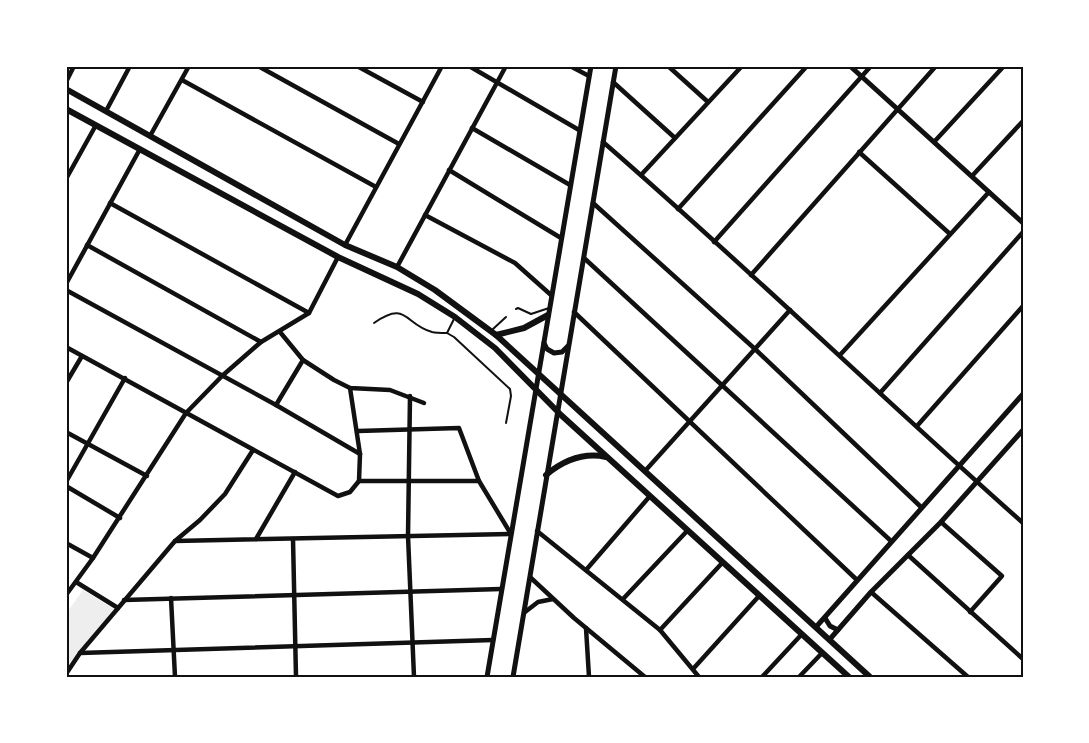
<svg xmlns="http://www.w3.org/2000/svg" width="1089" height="743" font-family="'Sofia Sans Condensed',sans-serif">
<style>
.green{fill:#eee}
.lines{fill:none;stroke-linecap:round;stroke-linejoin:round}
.service{stroke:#111;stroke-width:2}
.minor{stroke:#111;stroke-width:4.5}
.tertiary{stroke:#111;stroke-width:5}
.secondary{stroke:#111;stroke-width:6}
.neatline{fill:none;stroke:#111;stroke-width:2}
</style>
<rect width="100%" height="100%" fill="#fff"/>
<polygon class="green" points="83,590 114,609 66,670 66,614"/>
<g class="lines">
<g class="service">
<polyline points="516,309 518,308 531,314 549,308"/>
<polyline points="455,317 447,333 454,337 510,389 511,396 506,423"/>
<path d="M374,323c33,-23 30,1 58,9 4,1 10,1 15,1"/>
<polyline points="493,329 506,317"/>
</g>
<g class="minor">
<polyline points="258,66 399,144"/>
<polyline points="357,66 423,102"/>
<polyline points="469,66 579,130"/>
<polyline points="570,66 589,76"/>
<polyline points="668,66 708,102"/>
<polyline points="182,80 376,187"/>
<polyline points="66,82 74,66"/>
<polyline points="613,82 675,138"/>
<polyline points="106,111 130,66"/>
<polyline points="472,128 570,185"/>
<polyline points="150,136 189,66"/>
<path d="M603,142c143,124 279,256 420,381"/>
<polyline points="934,142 1004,66"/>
<polyline points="859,152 950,234"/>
<polyline points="449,170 561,238"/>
<polyline points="641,175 742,66"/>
<polyline points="972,176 1023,121"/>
<polyline points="66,179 96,125"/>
<polyline points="110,203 309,313"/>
<polyline points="593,203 755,349 921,507"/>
<polyline points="678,209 807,66"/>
<polyline points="425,215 515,263 551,295"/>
<polyline points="714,242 871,66"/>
<polyline points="87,245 261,342"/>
<polyline points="345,245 442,66"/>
<polyline points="584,258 891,541"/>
<polyline points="397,267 506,66"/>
<polyline points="751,275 936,66"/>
<polyline points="66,284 140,149"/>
<polyline points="66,290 276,405 360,454"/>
<polyline points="574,312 857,580"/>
<polyline points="280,332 303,360 334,380 350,388 390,390 424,403"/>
<polyline points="66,347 338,496 350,492 359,481"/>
<polyline points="840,355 989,192"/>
<polyline points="66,383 82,356"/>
<polyline points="350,388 360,454 359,481"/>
<polyline points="880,393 1023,232"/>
<polyline points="410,396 408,536 414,677"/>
<polyline points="276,405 303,360"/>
<polyline points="917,426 1023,306"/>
<polyline points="66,432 147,476"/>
<polyline points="645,471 790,310"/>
<polyline points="359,481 479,481"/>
<polyline points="66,482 125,378"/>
<polyline points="66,486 120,518"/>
<polyline points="941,522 1002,576 970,612"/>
<polyline points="537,531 660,630 699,677"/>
<polyline points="256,539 295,472"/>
<polyline points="293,539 296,677"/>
<polyline points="175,541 511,534 479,481 459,428 358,431"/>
<polyline points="66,543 93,558"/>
<polyline points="908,555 1023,659"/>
<polyline points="586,570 650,496"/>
<polyline points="531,578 574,618 645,677"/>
<polyline points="76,582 118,608"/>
<polyline points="871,592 968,677"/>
<polyline points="66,595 93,558 186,413 222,376 261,342 309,313 338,257"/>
<polyline points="171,598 175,677"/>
<polyline points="623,599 688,530"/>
<polyline points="124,600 501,589"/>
<polyline points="525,612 538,602 553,599"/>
<polyline points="586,628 589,677"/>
<polyline points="660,630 723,562"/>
<polyline points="80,653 493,640"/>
<polyline points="693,669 759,596"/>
<polyline points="66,674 80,653 175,541 200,520 225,494 253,450"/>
<polyline points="762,677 802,634"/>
<polyline points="799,677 822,653"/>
</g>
<g class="tertiary">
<polyline points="850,66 1023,223"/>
<polyline points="544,343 547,349 554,353 562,352 568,346"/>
<polyline points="825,618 830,626 838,630"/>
<polyline points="816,627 1023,394"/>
<polyline points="830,639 871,592 941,522 1023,430"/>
<polyline points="487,677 591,66"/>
<polyline points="513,677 616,66"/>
</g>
<g class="secondary">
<polyline points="66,89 345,245 397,267 435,290 496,335 870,677"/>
<polyline points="66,109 338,257 418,294 455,317 495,348 561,415 849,677"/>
<polyline points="496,335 524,328 548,315"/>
<path d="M546,475c18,-15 37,-23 60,-18"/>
</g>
</g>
<rect width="1089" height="743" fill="none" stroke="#ffffff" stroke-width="135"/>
<rect x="68" y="68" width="954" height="608" class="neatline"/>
</svg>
